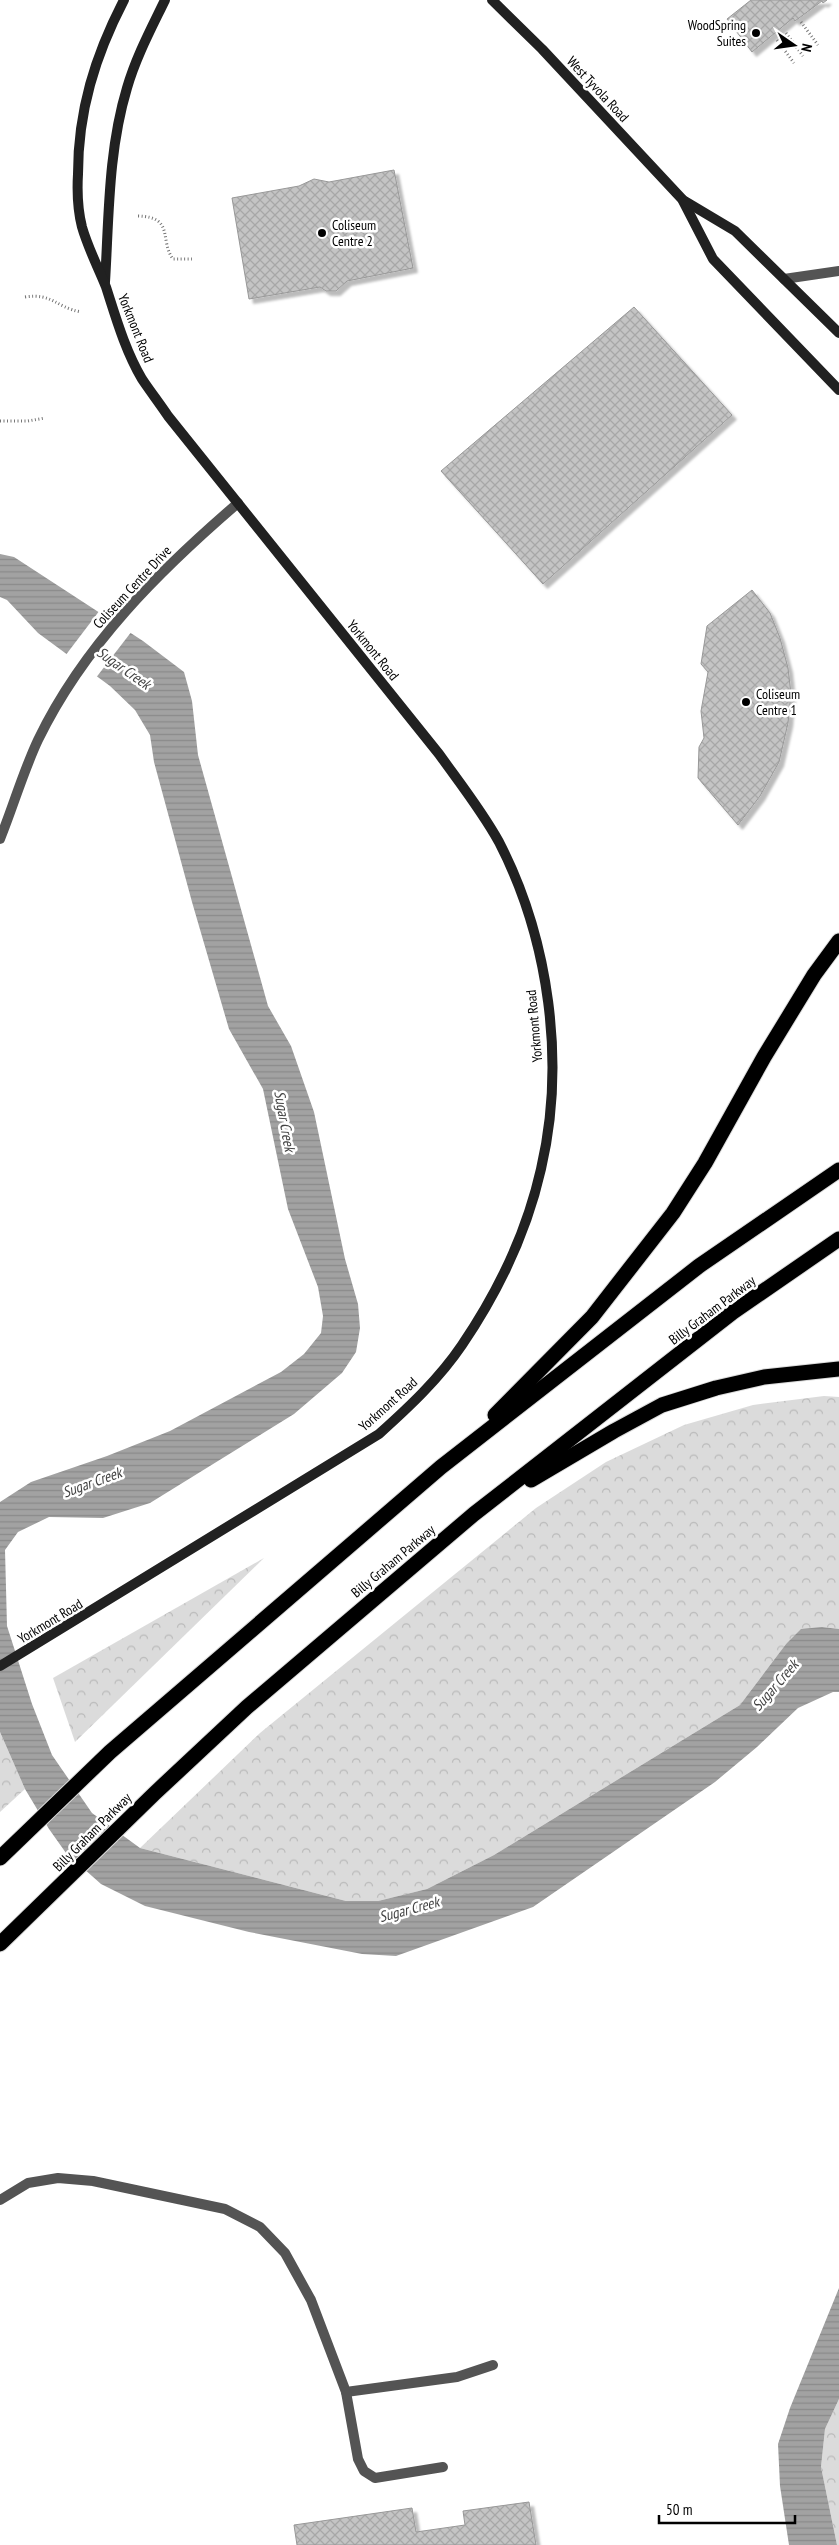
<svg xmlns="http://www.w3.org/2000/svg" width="839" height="2545" font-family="'PT Sans Narrow',sans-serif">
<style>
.forest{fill:url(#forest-crowns)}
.water{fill:url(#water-rules)}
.pier{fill:#fff}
.building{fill:url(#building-cross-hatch);stroke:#989898;filter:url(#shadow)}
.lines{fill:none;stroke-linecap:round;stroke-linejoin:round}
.highway-casing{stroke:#dbdbdb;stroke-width:17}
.path{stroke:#767676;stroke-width:3;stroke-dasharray:1 2.5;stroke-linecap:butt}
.lane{stroke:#545454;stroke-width:10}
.street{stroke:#545454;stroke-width:10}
.secondary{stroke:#212121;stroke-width:10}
.highway{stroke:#000;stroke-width:15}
.poi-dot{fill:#000;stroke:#fff;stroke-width:2}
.labels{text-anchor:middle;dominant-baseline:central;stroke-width:5;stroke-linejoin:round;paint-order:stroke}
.poi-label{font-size:14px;fill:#000;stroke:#fff;text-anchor:start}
.street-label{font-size:14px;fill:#000;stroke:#fff}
.water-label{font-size:15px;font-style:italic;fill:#434343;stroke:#fff}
</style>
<defs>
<pattern id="forest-crowns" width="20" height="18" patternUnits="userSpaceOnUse" patternTransform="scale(1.25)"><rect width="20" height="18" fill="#dbdbdb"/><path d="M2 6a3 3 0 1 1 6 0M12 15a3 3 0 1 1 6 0" fill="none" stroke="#bababa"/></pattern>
<pattern id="water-rules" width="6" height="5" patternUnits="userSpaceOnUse" patternTransform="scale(1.25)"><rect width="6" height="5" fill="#a2a2a2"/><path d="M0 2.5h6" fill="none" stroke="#8a8a8a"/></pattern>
<pattern id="building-cross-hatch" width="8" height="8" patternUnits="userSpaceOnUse" patternTransform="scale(1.25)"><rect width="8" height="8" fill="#c4c4c4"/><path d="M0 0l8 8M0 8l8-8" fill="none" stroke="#a7a7a7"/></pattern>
<filter id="shadow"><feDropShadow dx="4.5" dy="4.5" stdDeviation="1" flood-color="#0004"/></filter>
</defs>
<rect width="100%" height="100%" fill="#fff"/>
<g class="forest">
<polygon points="824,1396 839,1397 839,1629 822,1627 786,1644 740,1705 494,1855 427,1889 378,1901 346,1901 140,1848 260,1733 536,1508 606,1462 684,1425 753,1405"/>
<polygon points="264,1558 75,1742 53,1678"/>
<polygon points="0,1732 25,1789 0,1812"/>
<polygon points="839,2399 839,2545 837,2545 821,2467 825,2429"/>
</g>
<g class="water">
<polygon points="0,554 14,557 143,641 184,672 192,701 198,755 268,1006 291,1046 314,1112 345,1259 358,1304 360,1328 356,1352 342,1373 294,1414 150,1503 103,1518 49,1517 18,1532 5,1550 7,1626 32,1704 52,1755 92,1813 140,1848 346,1901 378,1901 427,1889 494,1855 740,1705 786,1644 801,1629 822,1627 839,1629 839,1692 833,1692 798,1708 757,1747 715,1782 533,1907 396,1956 362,1954 249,1932 145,1906 101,1884 66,1853 49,1829 25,1789 0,1732 0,1502 31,1482 107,1456 170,1431 281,1372 304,1354 321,1333 323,1316 318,1287 288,1209 263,1089 229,1029 192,902 154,762 150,735 135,710 110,686 38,633 7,600 0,597"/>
<polygon points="839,2288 839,2399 825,2429 821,2467 837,2545 789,2545 780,2486 778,2444 790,2408"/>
</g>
<polygon class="pier" points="100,610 132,631 95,679 65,656"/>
<g class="building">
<polygon points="751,0 827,0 823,3 822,1 795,21 793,18 752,52 727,19"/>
<polygon points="394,170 413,268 347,281 336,291 326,291 320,287 249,299 232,198 299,186 314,179 329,182"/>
<polygon points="634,307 732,415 543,584 441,471"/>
<polygon points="752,590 770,613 780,638 788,668 791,694 788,723 779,762 760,796 738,825 698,778 699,747 704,738 701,711 708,672 701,664 707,626"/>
<polygon points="529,2502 536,2545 297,2545 294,2525 412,2508 416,2532 465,2525 463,2511"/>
</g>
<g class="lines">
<g class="highway-casing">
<g id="highway">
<polyline points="495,1415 592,1317 673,1213 705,1163 764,1057 814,975 839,941"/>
<polyline points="531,1480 614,1431 662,1405 716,1388 764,1377 839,1369"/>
<polyline points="0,1858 110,1752 441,1467 699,1266 839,1170"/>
<polyline points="0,1944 155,1793 247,1707 474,1514 733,1312 839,1239"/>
</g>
</g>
<g class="path">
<polyline points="801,22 818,45"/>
<polyline points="786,33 803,56"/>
<polyline points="777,40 794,63"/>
<path d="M138,216c37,1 21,24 35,43h19"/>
<path d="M25,297c28,-4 30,10 56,15"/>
<polyline points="0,421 28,421 45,418"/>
</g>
<g class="lane">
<polyline points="0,2200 28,2183 58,2178 93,2181 225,2209 260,2227 285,2253 311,2300 346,2392 457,2377 493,2365"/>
<polyline points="346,2392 358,2459 364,2471 375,2478 443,2467"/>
</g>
<g class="street">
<polyline points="784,279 839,271"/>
<path d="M0,839c13,-32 23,-67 38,-99 46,-95 121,-169 200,-237"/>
</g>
<g class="secondary">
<polyline points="492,0 542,49 682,199 713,259 839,390"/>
<polyline points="683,200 735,231 839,333"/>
<path d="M105,282c4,-65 3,-131 22,-194 9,-31 24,-59 38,-88"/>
<path d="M0,1666l379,-232c30,-27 60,-55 83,-89 36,-53 65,-114 79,-176 25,-107 8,-230 -42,-327 -17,-31 -40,-60 -60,-88l-271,-338c-8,-12 -18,-25 -26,-37 -17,-29 -26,-61 -36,-92 -8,-20 -18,-39 -24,-60 -4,-16 -5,-36 -4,-53 0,-63 17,-118 46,-174"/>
</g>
<use href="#highway" class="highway"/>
</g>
<g class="poi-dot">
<circle cx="756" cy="33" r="5"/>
<circle cx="322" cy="233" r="5"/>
<circle cx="746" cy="702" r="5"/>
</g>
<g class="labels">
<g class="poi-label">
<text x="746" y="25" text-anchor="end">WoodSpring<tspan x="746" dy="16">Suites</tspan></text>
<text x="332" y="225">Coliseum<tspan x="332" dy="16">Centre 2</tspan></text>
<text x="756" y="694">Coliseum<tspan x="756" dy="16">Centre 1</tspan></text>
</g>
<g class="street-label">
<text transform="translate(598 89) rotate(47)">West Tyvola Road</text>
<text transform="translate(136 328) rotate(68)">Yorkmont Road</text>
<text transform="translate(132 587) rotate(-47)">Coliseum Centre Drive</text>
<text transform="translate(373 650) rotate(51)">Yorkmont Road</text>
<text transform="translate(534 1026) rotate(-95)">Yorkmont Road</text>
<text transform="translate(712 1310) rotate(-37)">Billy Graham Parkway</text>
<text transform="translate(388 1404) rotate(-42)">Yorkmont Road</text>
<text transform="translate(393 1561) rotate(-40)">Billy Graham Parkway</text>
<text transform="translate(50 1621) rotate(-31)">Yorkmont Road</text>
<text transform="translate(92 1832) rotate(-45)">Billy Graham Parkway</text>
</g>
<g class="water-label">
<text transform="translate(124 668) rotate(35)">Sugar Creek</text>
<text transform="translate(285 1121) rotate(80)">Sugar Creek</text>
<text transform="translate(92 1482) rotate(-20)">Sugar Creek</text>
<text transform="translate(775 1685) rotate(-49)">Sugar Creek</text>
<text transform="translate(409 1909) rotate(-15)">Sugar Creek</text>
</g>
</g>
<g transform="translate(794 45) rotate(103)" stroke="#ffffff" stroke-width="4" paint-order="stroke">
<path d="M0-4L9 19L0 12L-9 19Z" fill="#000000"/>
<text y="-8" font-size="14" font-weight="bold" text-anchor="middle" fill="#000000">N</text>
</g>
<path d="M659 2515v8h136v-8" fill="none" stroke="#000000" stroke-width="2.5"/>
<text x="666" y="2515" font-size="15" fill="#000000" stroke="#ffffff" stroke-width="4" paint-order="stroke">50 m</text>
</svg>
